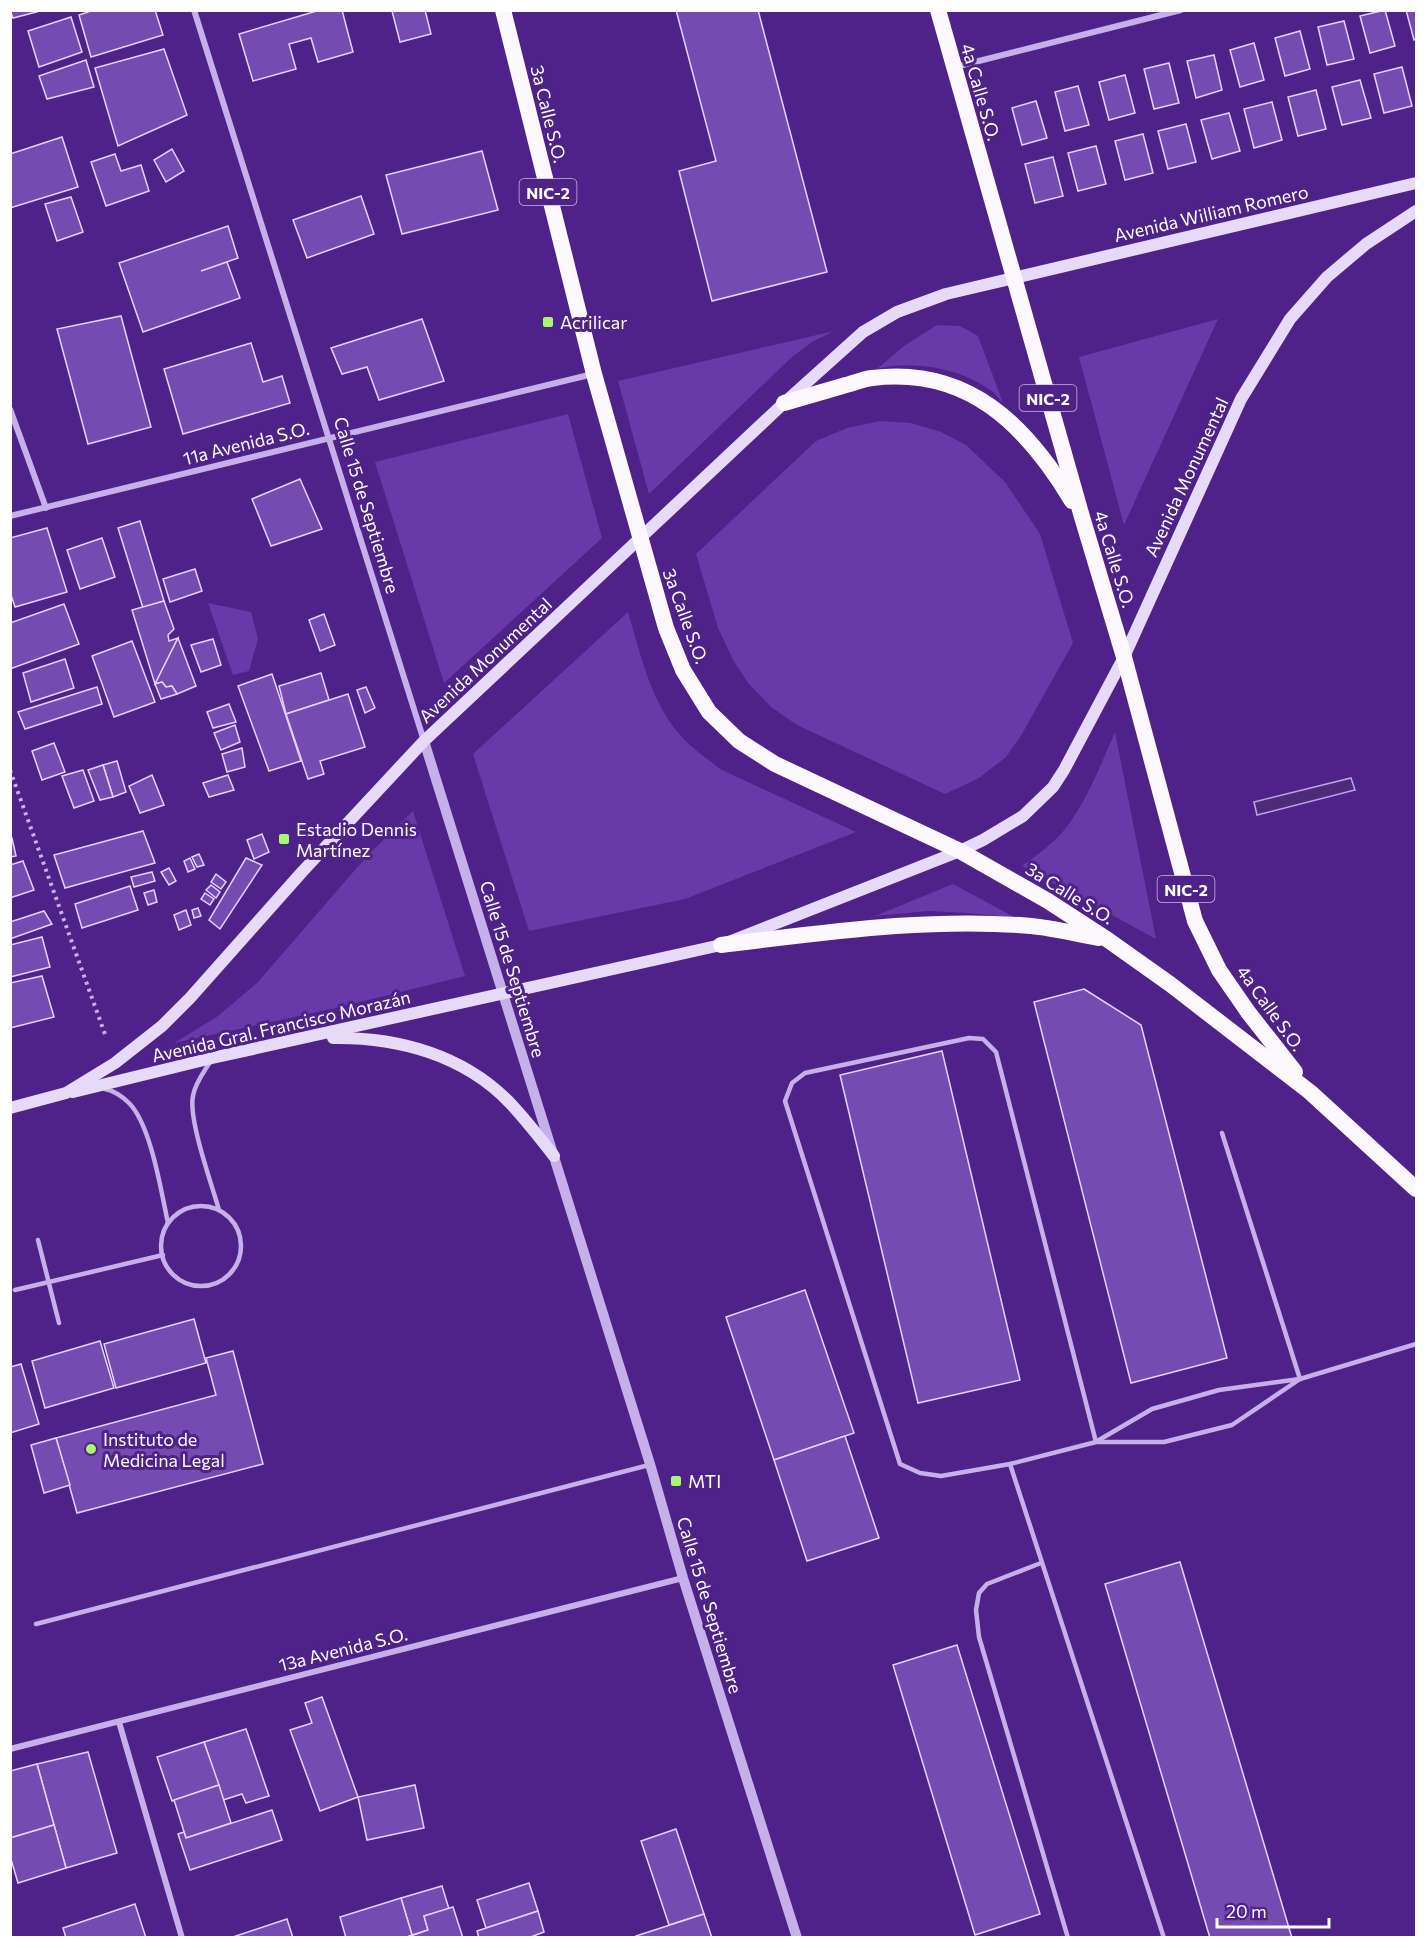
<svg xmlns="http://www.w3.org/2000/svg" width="1427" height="1948" font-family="Commissioner,sans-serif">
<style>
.green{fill:#6839a8}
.water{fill:#4d2b79;stroke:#bfa2eb;stroke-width:1.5}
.building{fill:#764bb1;stroke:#e2d3f8;stroke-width:1.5}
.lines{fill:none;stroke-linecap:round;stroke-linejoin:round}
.path{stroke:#c7afea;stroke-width:4;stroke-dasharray:3 4.5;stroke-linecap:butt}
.service{stroke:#c7afea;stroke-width:4.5}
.minor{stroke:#c7afea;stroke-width:6}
.tertiary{stroke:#c7afea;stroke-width:10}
.secondary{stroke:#e7daf8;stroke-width:12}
.trunk{stroke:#fcf8fe;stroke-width:16}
.poi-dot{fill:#a9f671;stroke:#4e2289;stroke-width:2}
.labels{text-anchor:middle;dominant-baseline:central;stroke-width:6;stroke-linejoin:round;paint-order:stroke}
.shield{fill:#4e2289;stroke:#cabddc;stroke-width:1.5}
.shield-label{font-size:16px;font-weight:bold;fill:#fff}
.street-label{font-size:18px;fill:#fff;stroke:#4e2289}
.poi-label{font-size:18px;fill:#fff;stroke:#4e2289;text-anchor:start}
</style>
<rect width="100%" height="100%" fill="#4e2289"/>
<g class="green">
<polygon points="1218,319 1124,525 1079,357"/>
<path d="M937,325l23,1 18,10 25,67c-4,-4 -8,-10 -13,-13 -30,-22 -79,-30 -113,-21l27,-23z"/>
<polygon points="834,331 812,342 792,357 649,494 618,381"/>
<polygon points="568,414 602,538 444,683 375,462"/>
<polygon points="880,421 911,423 941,432 966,445 1005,482 1040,534 1073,643 1022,734 1006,757 979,778 945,794 797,725 771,707 748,683 733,660 718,628 696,554 816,441 847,428"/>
<polygon points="208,603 251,612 258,639 249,671 233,675"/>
<path d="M628,612c12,40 21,83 47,117 12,16 30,28 45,40l136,63 -171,67 -156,32 -56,-177z"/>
<path d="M1115,732l41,207 -134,-73c16,-12 34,-24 46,-41 19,-25 34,-63 47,-93z"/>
<polygon points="413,811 465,976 336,1008 174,1043 218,1016 258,982 367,856"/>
<polygon points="953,884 1016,918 967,913 929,911 875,916"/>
</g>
<polygon class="water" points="1351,778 1355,790 1257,815 1254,802"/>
<g class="building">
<polygon points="10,10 44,10 13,18"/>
<polygon points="94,10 155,10 163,35 91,57 79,15"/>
<polygon points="320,10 342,10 353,52 318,62 311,38 289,44 296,69 253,81 239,34"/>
<polygon points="425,10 431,34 400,42 392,11"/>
<polygon points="676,10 758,10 827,272 712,301 679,171 716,161"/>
<polygon points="1385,10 1395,46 1370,53 1360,16"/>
<polygon points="1406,10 1416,10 1416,39 1414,40"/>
<polygon points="71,17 82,52 39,67 28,31"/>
<polygon points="1344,21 1354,59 1327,65 1318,27"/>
<polygon points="1300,31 1310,69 1285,76 1275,38"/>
<polygon points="1254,43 1264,80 1240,87 1230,50"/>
<polygon points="164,49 187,115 118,146 95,68"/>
<polygon points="1214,55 1222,90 1196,98 1187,61"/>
<polygon points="86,60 94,87 47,99 39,76"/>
<polygon points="1169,63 1179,103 1154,109 1144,69"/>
<polygon points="1402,67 1412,106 1384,113 1374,74"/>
<polygon points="1125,75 1135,113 1109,120 1099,82"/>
<polygon points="1360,80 1371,118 1342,125 1332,87"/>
<polygon points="1078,86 1089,125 1065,131 1055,92"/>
<polygon points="1316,90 1326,129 1298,136 1288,97"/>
<polygon points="1036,101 1047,138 1022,145 1012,108"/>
<polygon points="1272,102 1282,140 1254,148 1244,109"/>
<polygon points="1229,113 1240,151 1212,159 1201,120"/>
<polygon points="1186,124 1196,162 1168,169 1158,131"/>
<polygon points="1143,134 1153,173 1125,180 1115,141"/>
<polygon points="62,137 78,187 10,208 10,154"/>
<polygon points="1096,146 1106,184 1078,191 1068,153"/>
<polygon points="172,149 184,171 166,182 154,160"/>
<polygon points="482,151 498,210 402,234 386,175"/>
<polygon points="115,154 121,171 141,165 149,191 106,206 91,162"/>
<polygon points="1053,157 1063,196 1035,203 1025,164"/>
<polygon points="361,196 374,234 307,258 293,220"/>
<polygon points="71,197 83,232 57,241 45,204"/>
<polygon points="228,226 238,258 201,271 227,262 240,298 143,332 119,263"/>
<polygon points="121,316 151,427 88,444 57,329"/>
<polygon points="422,319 444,381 379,400 367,367 342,374 331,348"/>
<polygon points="251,343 263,382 282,376 290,403 183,434 164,369"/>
<polygon points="300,479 322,529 271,546 252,499"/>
<polygon points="140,521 164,601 143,608 118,528"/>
<polygon points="47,528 67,592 15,607 10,592 10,538"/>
<polygon points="102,538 115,577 80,589 67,550"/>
<polygon points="195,569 202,591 170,602 163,579"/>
<polygon points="164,601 174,629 168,635 169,641 178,638 155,684 132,610"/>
<polygon points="64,604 79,644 10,669 10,623"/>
<polygon points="324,614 335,645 320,651 309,620"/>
<polygon points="178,638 196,686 177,694 172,686 166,687 162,682 155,684"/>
<polygon points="213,639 221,665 201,672 191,645"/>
<polygon points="132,641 155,702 114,717 92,656"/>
<polygon points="65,659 74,688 31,702 23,673"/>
<polygon points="321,673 329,700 286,714 279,686"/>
<polygon points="272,674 301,761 269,771 238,686"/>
<polygon points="162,682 166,687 172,686 177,694 161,699 155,684"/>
<polygon points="97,687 102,704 25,729 18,712"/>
<polygon points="366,687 375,708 365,713 357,690"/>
<polygon points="348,694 365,747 320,761 324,774 308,779 286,714"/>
<polygon points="229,704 236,722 213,728 207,712"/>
<polygon points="235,725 240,742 221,750 214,733"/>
<polygon points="54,743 65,772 42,780 32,751"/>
<polygon points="242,748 245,767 227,772 222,754"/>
<polygon points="117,761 126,792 113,797 103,765"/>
<polygon points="103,765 113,797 100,800 88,770"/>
<polygon points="83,770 94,801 74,808 62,776"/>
<polygon points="152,775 164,805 140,813 129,786"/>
<polygon points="228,775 234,790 209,797 203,783"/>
<polygon points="143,831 155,863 65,888 54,855"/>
<polygon points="262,834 269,852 254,859 247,840"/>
<polygon points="10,838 12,838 16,856 10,857"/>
<polygon points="199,854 204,865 197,867 192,857"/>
<polygon points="190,858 195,869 188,872 184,861"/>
<polygon points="246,858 262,865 220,929 209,920"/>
<polygon points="23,861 34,890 10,898 10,865"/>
<polygon points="169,868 176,881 169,885 161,872"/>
<polygon points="152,872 155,881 134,887 131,877"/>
<polygon points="216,874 226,882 221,889 211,882"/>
<polygon points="211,885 220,892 216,898 206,890"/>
<polygon points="130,886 138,910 82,928 75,904"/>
<polygon points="154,890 157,902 148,905 144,893"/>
<polygon points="205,893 214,899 210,905 201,899"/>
<polygon points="198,908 201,916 194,918 192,910"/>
<polygon points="186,910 191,925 179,930 174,915"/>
<polygon points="44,911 52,924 10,939 10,922"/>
<polygon points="42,937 50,967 10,977 10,945"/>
<polygon points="42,976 54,1017 10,1028 10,983"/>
<polygon points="1084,989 1141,1025 1227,1358 1131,1383 1034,1002"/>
<polygon points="942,1051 1020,1380 918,1403 840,1075"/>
<polygon points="805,1290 854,1433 774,1460 726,1317"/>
<polygon points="194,1319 206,1363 116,1388 104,1344"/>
<polygon points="100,1341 114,1388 45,1408 32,1361"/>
<polygon points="233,1351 263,1464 77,1513 56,1438 216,1395 206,1358"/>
<polygon points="21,1364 39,1424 10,1433 10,1367"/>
<polygon points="845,1436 879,1538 807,1561 774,1460"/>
<polygon points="56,1438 70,1485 44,1493 31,1445"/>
<polygon points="1180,1562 1292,1938 1210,1938 1105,1584"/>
<polygon points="957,1645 1040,1914 975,1935 893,1665"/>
<polygon points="322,1697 358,1797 320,1811 290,1730 312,1723 305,1703"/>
<polygon points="246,1729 269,1796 246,1803 242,1794 223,1800 204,1742"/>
<polygon points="204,1742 219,1785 172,1801 157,1757"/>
<polygon points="88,1752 117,1853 66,1868 37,1764"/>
<polygon points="37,1764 54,1825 10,1838 10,1771"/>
<polygon points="219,1785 231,1823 186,1838 174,1800"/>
<polygon points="415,1785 424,1828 367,1840 358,1797"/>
<polygon points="272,1810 282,1840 190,1870 178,1834 184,1832 186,1838"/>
<polygon points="54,1825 66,1868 18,1883 10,1856 10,1838"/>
<polygon points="676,1829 704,1914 669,1925 641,1841"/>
<polygon points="529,1883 538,1911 486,1928 477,1900"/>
<polygon points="442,1886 449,1909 424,1916 428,1930 412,1935 401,1898"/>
<polygon points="401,1898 412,1935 404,1938 346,1938 340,1917"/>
<polygon points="135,1904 146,1938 66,1938 63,1928"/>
<polygon points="453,1907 463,1938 405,1938 428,1930 424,1916"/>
<polygon points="538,1911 544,1932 528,1938 479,1938 477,1931"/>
<polygon points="704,1914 712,1938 637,1938 636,1936"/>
<polygon points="287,1919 293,1938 230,1938"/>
</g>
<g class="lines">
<polyline class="path" points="10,770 106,1037"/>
<g class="service">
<path d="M210,1062c-6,10 -15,21 -17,34 -5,23 19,89 26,114"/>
<path d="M105,1089c9,2 17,7 24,14 22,22 32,88 39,120"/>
<polyline points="1222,1133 1300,1379"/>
<circle cx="201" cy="1246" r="40"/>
<polyline points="38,1240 59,1323"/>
<polyline points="15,1290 163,1255"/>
<polyline points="1099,1440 1152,1409 1219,1390 1300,1379 1416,1344"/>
<polyline points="1096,1442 996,1052 983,1039 969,1038 805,1073 792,1083 785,1101 900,1464 920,1473 941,1476 1010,1464 1096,1442 1164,1442 1232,1425 1300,1379"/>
<polyline points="1010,1464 1164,1938"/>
<polyline points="1041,1563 987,1584 979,1593 976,1610 979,1637 1068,1938"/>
<polyline points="36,1624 649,1465"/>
</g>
<g class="minor">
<polyline points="194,10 424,741"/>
<polyline points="955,67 1181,10"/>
<polyline points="10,409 46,508"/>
<polyline points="10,516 593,374"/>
<polyline points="119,1722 182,1938"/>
<polyline points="10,1749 683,1578"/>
</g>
<polyline class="tertiary" points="424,741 650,1464 683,1578 797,1938"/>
<g class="secondary">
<path d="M333,1038c65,-1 131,17 177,65 16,17 30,35 44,53"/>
<polyline points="73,1092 212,1058 721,945 960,851 983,840 1023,816 1053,787 1064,770 1124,657 1241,399 1290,319 1327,277 1366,244 1416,211"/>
<polyline points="10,1108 66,1093 115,1063 162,1026 190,998 302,872 424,741 784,403 863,332 897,312 946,294 1416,183"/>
</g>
<g class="trunk">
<polyline points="503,10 594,374 666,628 683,670 709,712 739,741 775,764 960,851 1048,901 1108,940 1170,984 1310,1092 1416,1189"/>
<polyline points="938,10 1082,517 1124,657 1195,921 1219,970 1248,1012 1295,1072"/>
<path d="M784,403c21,-6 41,-12 62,-18 8,-2 17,-6 26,-7 96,-12 154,47 200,123"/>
<path d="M721,945c102,-12 207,-28 310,-19 22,2 45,8 68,12"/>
</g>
</g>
<g class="poi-dot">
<rect x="542" y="316" width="12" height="12" rx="3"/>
<rect x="278" y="833" width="12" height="12" rx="3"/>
<circle cx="91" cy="1449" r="6"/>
<rect x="670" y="1475" width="12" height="12" rx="3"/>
</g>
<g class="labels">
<g class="shield">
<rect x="519.5" y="179" width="57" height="26" rx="4.5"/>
<rect x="1019.5" y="385" width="57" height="26" rx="4.5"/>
<rect x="1157.5" y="876" width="57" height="26" rx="4.5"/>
</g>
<g class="shield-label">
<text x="548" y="192">NIC-2</text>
<text x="1048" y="398">NIC-2</text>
<text x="1186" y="889">NIC-2</text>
</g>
<g class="street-label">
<text transform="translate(981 92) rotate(74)">4a Calle S.O.</text>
<text transform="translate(549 114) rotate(76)">3a Calle S.O.</text>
<text transform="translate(1211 213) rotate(-13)">Avenida William Romero</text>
<text transform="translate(246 443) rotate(-14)">11a Avenida S.O.</text>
<text transform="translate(1186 477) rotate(-65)">Avenida Monumental</text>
<text transform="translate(367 505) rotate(73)">Calle 15 de Septiembre</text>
<text transform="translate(1115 559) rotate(73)">4a Calle S.O.</text>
<text transform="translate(686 616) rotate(70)">3a Calle S.O.</text>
<text transform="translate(485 660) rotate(-43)">Avenida Monumental</text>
<text transform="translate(1070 893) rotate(32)">3a Calle S.O.</text>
<text transform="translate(513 969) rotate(73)">Calle 15 de Septiembre</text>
<text transform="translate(1271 1008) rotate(54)">4a Calle S.O.</text>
<text transform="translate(281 1026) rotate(-13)">Avenida Gral. Francisco Morazán</text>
<text transform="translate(710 1605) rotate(73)">Calle 15 de Septiembre</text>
<text transform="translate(343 1649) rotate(-14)">13a Avenida S.O.</text>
</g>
<g class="poi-label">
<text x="560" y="322">Acrilicar</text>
<text x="296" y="829">Estadio Dennis<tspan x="296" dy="21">Martínez</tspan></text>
<text x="103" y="1439">Instituto de<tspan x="103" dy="21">Medicina Legal</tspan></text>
<text x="688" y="1481">MTI</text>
</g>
</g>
<rect width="1427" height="1948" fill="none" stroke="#ffffff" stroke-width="24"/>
<path d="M1217 1918v9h112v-9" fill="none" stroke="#ffffff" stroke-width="3"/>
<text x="1226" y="1918" font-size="18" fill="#ffffff" stroke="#4e2289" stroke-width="4.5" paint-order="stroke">20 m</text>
</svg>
